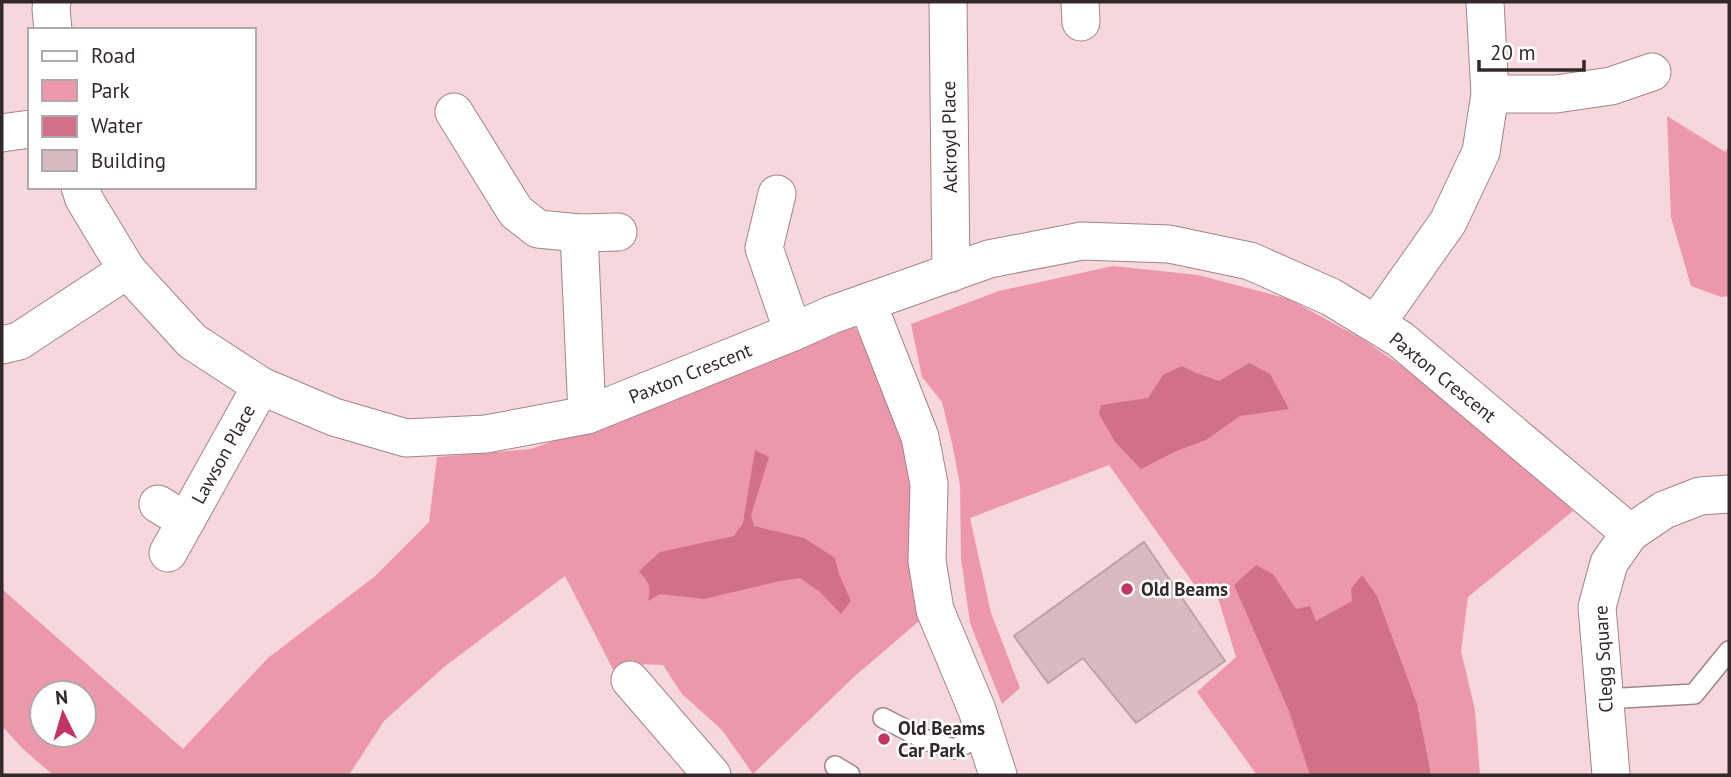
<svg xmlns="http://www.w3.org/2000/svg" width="1731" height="777" font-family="'PT Sans',sans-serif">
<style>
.green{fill:#ed97aa;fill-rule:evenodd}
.water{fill:#d17188}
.building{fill:#d8bbc1;stroke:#bda1a6;stroke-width:2}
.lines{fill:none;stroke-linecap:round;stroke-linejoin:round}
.lane-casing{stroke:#a0858a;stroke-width:22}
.street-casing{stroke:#a0858a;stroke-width:39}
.lane{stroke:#fff;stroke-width:19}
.street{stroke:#fff;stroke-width:37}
.poi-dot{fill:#c23463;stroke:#fff;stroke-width:2.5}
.labels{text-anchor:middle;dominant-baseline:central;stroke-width:5;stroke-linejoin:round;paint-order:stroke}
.street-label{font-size:19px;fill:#33282a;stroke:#fff}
.poi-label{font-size:19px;font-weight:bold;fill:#33282a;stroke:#fff;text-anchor:start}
</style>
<rect width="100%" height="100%" fill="#f5d7dc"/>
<g class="green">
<polygon points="1667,116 1725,152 1729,146 1729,296 1721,297 1691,286 1671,217"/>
<polygon points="1113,266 1198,275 1289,299 1362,339 1447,397 1523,463 1573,511 1468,597 1461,651 1475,710 1480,775 1257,775 1197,692 1236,657 1214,585 1196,587 1109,465 970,518 991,613 1020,688 1002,704 970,623 961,559 960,485 952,443 942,402 922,377 911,324 999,291"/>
<path d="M855,327l30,59 29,94 -6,63 7,22 10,51 -70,60 -102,98 -31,-44 -40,-36 -19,-29 -26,-1 -19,15 -53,-103 -121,91 -60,54 -35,54h-296l-30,-26 -21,-23v-137l181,160 85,-91 106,-81 55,-55 8,-65 94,-8 77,-28zM42,693h42v42h-42z"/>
</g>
<g class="water">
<polygon points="1249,363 1270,374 1289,409 1240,416 1206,440 1174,452 1141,469 1115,442 1099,414 1101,405 1148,398 1163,375 1182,366 1196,373 1219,381"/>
<path d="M755,450l14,7 -18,58 3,11 50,12 31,20 4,16 12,27 -10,13 -21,-22 -20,-14 -20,3 -76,18 -44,-5 -12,7c4,-15 0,-19 -9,-30l21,-19 74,-16 9,-13z"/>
<polygon points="1256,565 1273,574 1296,609 1310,606 1316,621 1352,601 1351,589 1362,575 1377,596 1417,704 1431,775 1310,775 1289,711 1234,585"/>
</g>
<polygon class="building" points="1144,542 1225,661 1136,723 1083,658 1048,683 1014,636"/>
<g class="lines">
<g class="lane-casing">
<g id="lane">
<polyline points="1604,699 1694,694 1729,651"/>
<polyline points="883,718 928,741 954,749 985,735"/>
<polyline points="835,766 850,775"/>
</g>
</g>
<g class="street-casing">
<g id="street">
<polyline points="52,2 51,9 53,30"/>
<polyline points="948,2 951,273"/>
<polyline points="1080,2 1081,22"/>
<polyline points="1490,94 1556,94 1611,86 1652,72"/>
<polyline points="454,112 516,212 538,229 579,233 587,415"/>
<polyline points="2,133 30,129"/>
<polyline points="80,187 84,199 127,270 192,341 261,386 334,417 406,438 486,434 587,415 793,332 831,315 989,259 1082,241 1169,244 1250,261 1331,297 1400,339 1630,533"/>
<polyline points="777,194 764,248 793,332"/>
<polyline points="579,233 618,232"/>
<polyline points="867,302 920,437 929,484 927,561 935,610 977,710 998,775"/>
<polyline points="1376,324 1448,222 1481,152 1490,94 1485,2"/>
<polyline points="2,345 19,341 127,270"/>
<polyline points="158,504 186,521"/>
<polyline points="168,553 261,386"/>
<polyline points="630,680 712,775"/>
<polyline points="1611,775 1597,607 1609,563 1630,533 1664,510 1700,496 1729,494"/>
</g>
</g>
<use href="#lane" class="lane"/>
<use href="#street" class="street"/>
</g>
<g class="poi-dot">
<circle cx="1127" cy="589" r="7"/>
<circle cx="884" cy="739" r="7"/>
</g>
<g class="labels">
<g class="street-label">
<text transform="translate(949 137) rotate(-91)">Ackroyd Place</text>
<text transform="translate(690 373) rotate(-22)">Paxton Crescent</text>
<text transform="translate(1443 377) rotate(39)">Paxton Crescent</text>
<text transform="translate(223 454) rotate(-61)">Lawson Place</text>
<text transform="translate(1603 659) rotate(-93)">Clegg Square</text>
</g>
<g class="poi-label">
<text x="1141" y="589">Old Beams</text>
<text x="898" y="728">Old Beams<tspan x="898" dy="22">Car Park</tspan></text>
</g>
</g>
<rect width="1731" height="777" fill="none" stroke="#33282a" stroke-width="7"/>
<rect x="28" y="28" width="228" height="161" fill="#ffffff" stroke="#ada9aa" stroke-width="2"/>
<rect x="42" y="51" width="35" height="10" fill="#ffffff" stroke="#ada9aa" stroke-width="2"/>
<text x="91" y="63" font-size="21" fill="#33282a">Road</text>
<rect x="42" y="80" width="35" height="21" fill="#ed97aa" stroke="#ada9aa" stroke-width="2"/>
<text x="91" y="98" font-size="21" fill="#33282a">Park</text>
<rect x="42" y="116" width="35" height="21" fill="#d17188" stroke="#ada9aa" stroke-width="2"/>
<text x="91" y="133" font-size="21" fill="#33282a">Water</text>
<rect x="42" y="150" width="35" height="21" fill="#d8bbc1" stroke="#ada9aa" stroke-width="2"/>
<text x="91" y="168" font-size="21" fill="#33282a">Building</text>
<g transform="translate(63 714) rotate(355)"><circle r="33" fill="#ffffff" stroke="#ada9aa" stroke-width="2"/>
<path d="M0-5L12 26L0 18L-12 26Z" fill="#c23463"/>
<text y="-10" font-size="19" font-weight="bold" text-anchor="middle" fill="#33282a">N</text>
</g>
<path d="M1479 60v10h105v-10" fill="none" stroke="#33282a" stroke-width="3.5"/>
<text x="1490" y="60" font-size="21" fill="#33282a" stroke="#ffffff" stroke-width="5" paint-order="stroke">20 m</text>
</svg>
